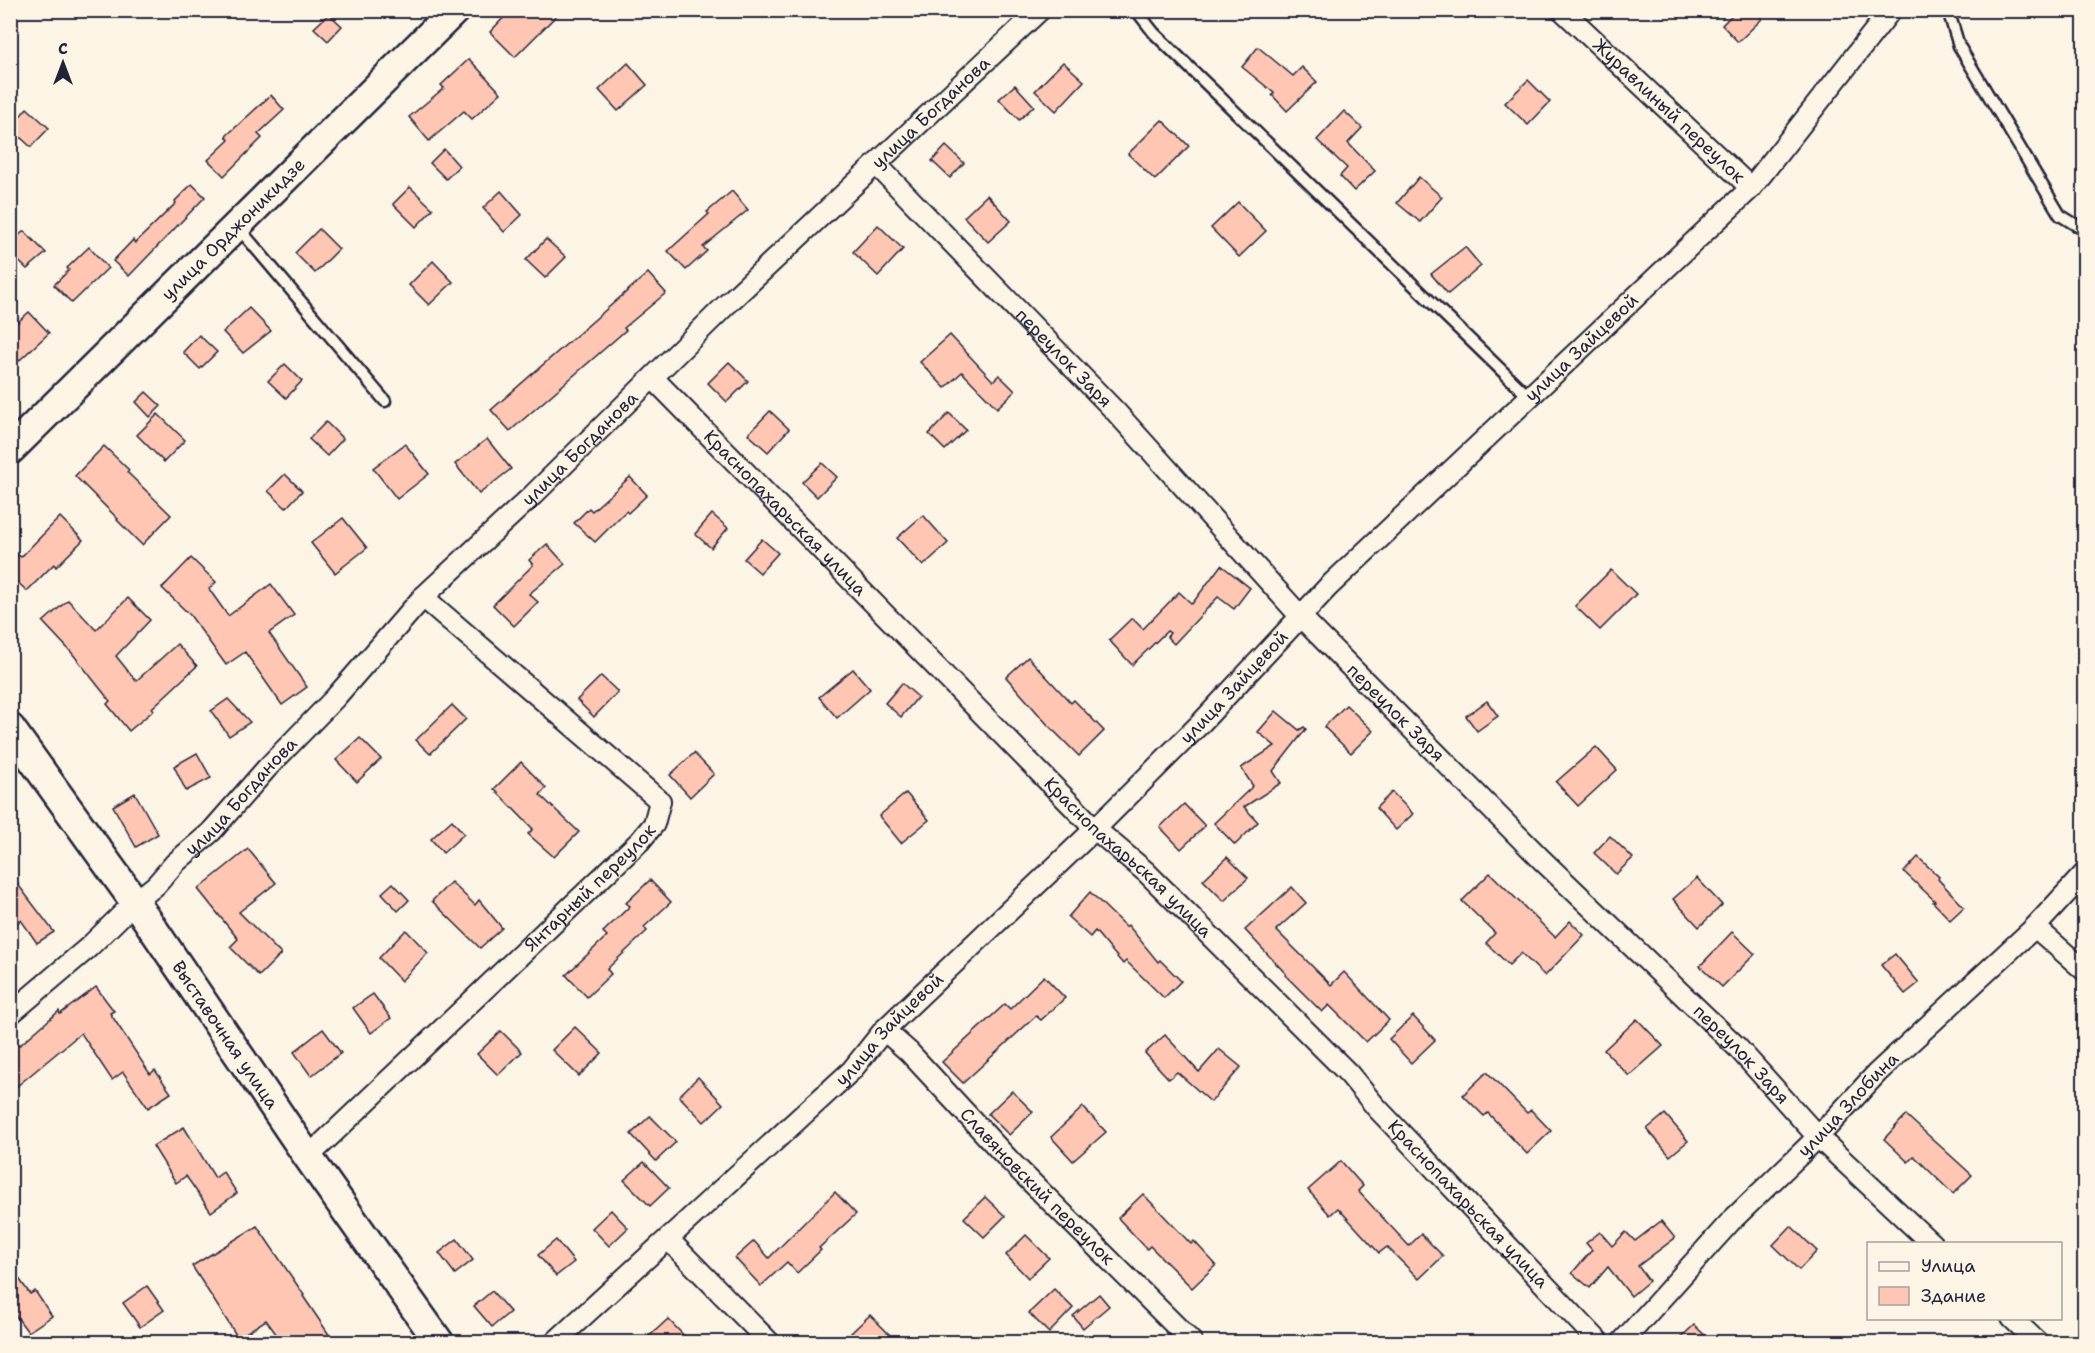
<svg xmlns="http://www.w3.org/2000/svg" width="2095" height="1353" font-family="'Shantell Sans',sans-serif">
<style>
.building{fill:#ffc6b3;stroke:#22223b;stroke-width:1.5}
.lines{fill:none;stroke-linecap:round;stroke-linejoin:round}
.lane-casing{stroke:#22223b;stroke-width:15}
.street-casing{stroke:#22223b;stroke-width:24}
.secondary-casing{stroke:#22223b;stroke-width:33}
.lane{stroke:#fcf5e5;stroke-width:10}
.street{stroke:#fcf5e5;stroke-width:20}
.secondary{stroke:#fcf5e5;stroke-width:28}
.labels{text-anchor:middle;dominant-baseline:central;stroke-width:4.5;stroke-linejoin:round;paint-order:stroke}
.street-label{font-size:18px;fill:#22223b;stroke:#fcf5e5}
</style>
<rect width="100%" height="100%" fill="#fcf5e5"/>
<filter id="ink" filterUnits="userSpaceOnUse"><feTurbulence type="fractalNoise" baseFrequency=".0167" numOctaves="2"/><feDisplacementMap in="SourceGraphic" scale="12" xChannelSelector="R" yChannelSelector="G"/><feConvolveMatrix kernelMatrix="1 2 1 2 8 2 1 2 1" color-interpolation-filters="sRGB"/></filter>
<g filter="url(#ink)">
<g class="building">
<polygon points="511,10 562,10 515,57 490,32"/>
<polygon points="1737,10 1754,10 1762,19 1738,42 1722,25"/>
<polygon points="329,14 342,26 328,41 314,28"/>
<polygon points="1258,47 1293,76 1302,67 1317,82 1287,111 1272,95 1274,93 1242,67"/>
<polygon points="469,59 501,93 472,119 464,111 429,141 409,117 444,88 441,85"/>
<polygon points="1063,62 1084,81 1056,111 1035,91"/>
<polygon points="628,63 647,85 618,111 599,90"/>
<polygon points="1528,80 1550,102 1528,125 1505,103"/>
<polygon points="1015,85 1034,106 1019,120 999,99"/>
<polygon points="271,95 284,110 258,134 262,138 224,176 208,160 229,140 226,136"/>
<polygon points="27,108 49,128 31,147 10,128"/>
<polygon points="1344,111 1362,128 1348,143 1375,171 1354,191 1340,176 1347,168 1317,140"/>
<polygon points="1162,120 1189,146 1155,180 1128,154"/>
<polygon points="946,146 964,163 950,178 932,161"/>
<polygon points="444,149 459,166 446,179 430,163"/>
<polygon points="1419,177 1442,197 1420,222 1397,203"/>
<polygon points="192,184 205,197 129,276 113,261 133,240 135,243 176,203 175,201"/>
<polygon points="410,187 433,209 416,227 393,204"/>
<polygon points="501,191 522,215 504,232 483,208"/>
<polygon points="732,191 748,210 703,247 707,251 686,270 668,251 709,214 707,212"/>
<polygon points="987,195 1011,221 988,242 964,217"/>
<polygon points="1238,202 1266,231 1239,257 1211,228"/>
<polygon points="878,225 903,249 878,276 853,252"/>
<polygon points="319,229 339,249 315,273 295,253"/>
<polygon points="24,231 46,253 27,269 10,253 10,243"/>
<polygon points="546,239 566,257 545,278 526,260"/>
<polygon points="89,247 108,268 72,303 54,285 69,270 67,268"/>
<polygon points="1465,247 1481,266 1448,294 1431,274"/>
<polygon points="433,261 453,282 429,305 409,285"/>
<polygon points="648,273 666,293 624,328 626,330 510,431 491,410"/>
<polygon points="249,308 271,331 243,353 223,332"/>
<polygon points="29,312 49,333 10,369 10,329"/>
<polygon points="199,335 217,352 200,369 183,352"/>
<polygon points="950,335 993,381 999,375 1015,391 997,408 962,372 945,388 920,362"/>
<polygon points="729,362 748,381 727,402 708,383"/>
<polygon points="285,364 302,381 286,398 268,381"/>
<polygon points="146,392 161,406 150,417 136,402"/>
<polygon points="770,411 789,429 768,452 748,434"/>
<polygon points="949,413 966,430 945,450 929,434"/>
<polygon points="158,414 185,440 164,462 137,435"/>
<polygon points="326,422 343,439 327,456 309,439"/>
<polygon points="487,439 511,469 479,494 455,464"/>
<polygon points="405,444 429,474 397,499 373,468"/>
<polygon points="104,446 129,470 127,472 171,515 142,545 117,520 118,519 75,476"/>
<polygon points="822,463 837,477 817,497 802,482"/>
<polygon points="285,474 302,491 286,508 268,491"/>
<polygon points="630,477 647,495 628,513 626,511 595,542 574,523 589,508 592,511"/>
<polygon points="712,514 728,528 711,548 695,534"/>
<polygon points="923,515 948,543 923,566 897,538"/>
<polygon points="60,517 83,540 56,567 54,564 27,591 10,575 10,563 18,555 21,557"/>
<polygon points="343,518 367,548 335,573 311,543"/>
<polygon points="762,539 778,553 760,573 744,559"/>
<polygon points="547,544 565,564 529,594 538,602 514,626 493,605 533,565 529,560"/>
<polygon points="191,558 216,582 209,589 228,616 271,584 294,615 269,633 307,687 282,705 245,652 226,665 190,615 162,588"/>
<polygon points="1221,565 1250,588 1234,609 1218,597 1174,644 1167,637 1170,633 1167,631 1132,665 1109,640 1132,618 1143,629 1179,592 1192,604"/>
<polygon points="1611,570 1636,594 1600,630 1575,606"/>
<polygon points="128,598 150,620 116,656 136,681 177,644 197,666 152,708 154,710 129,731 107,704 110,701 72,653 43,622 68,600 96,630"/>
<polygon points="1028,657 1071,703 1074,700 1104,731 1079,756 1048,725 1006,677"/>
<polygon points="853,669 870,689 837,718 819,697"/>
<polygon points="601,676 618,692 594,717 577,700"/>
<polygon points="902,683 918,697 901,717 885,703"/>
<polygon points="228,699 250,722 229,736 211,711"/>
<polygon points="1487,701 1498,716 1477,731 1466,716"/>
<polygon points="452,705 466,719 430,754 416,740"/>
<polygon points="1346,705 1373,731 1351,753 1324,727"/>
<polygon points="1276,711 1299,730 1304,727 1306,729 1273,771 1281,783 1244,807 1258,822 1235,845 1214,823 1253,786 1241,768 1275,746 1258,732"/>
<polygon points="360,738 381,759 357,782 336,760"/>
<polygon points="1596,747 1617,770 1578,806 1556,782"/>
<polygon points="197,753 211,778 186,791 174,766"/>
<polygon points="694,753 714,774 690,797 670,775"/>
<polygon points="521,762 546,788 540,795 579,832 554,857 528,834 533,829 494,789"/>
<polygon points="1392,792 1413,814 1396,830 1376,808"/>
<polygon points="135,793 158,834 136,847 113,806"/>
<polygon points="906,793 929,820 901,843 879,816"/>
<polygon points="1184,804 1205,826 1181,849 1160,827"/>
<polygon points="452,820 464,834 443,853 431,839"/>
<polygon points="1610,836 1633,858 1616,874 1594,853"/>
<polygon points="248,849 276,883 239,912 281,954 259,976 230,947 238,939 198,889"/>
<polygon points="1227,857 1248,878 1224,901 1203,880"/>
<polygon points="1918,857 1939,877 1938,879 1964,907 1950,920 1933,902 1935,901 1904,872"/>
<polygon points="1490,873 1555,937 1570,921 1584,935 1545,976 1521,953 1509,965 1486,943 1495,933 1462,901"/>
<polygon points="10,874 54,932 37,943 21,920 10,928"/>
<polygon points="1697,878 1722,905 1699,927 1673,899"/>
<polygon points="650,880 671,902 644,927 647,931 607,969 611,974 587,997 566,975 607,936 603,932 630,906 626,903"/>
<polygon points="451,882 475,905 479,900 502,928 480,948 432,901"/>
<polygon points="393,883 409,900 398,911 382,893"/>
<polygon points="1292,887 1306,903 1276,930 1331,985 1344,972 1389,1020 1366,1042 1329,1005 1322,1012 1285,975 1286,974 1245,930"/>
<polygon points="1090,892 1126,927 1128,925 1158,962 1160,960 1181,981 1164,998 1126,961 1123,964 1095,931 1090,937 1068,917"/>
<polygon points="406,930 428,953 401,981 379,958"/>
<polygon points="1732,932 1755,954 1722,987 1700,966"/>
<polygon points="1895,954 1919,983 1905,994 1881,965"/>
<polygon points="1044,976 1065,998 1041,1020 1036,1016 963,1083 942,1062 1005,1004 1010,1009"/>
<polygon points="96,987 114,1011 110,1013 150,1074 155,1070 171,1093 148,1108 123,1072 112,1080 81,1033 10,1092 10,1051 19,1044 20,1045 59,1011 60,1014"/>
<polygon points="373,994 391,1018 371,1033 353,1008"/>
<polygon points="1413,1016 1435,1040 1411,1063 1389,1039"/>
<polygon points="1637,1019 1663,1046 1629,1076 1604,1050"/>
<polygon points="575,1027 602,1053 579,1076 552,1050"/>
<polygon points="323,1029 341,1053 311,1076 294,1052"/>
<polygon points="501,1031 522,1052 498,1075 477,1054"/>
<polygon points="1165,1035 1199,1072 1219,1049 1241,1067 1211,1102 1177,1072 1169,1079 1145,1053"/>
<polygon points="1487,1072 1527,1113 1531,1110 1551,1131 1527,1154 1488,1113 1484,1116 1463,1095"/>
<polygon points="698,1077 723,1104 704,1122 679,1096"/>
<polygon points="1012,1091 1033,1112 1009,1135 988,1114"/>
<polygon points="1083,1107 1106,1132 1073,1161 1051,1137"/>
<polygon points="1665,1114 1688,1141 1670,1156 1647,1129"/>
<polygon points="1906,1115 1972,1175 1953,1194 1914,1156 1908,1162 1884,1139"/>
<polygon points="650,1116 676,1142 656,1161 631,1134"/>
<polygon points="184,1127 215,1178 223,1172 237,1193 211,1212 186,1176 176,1183 153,1146"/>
<polygon points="1341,1161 1363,1186 1358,1191 1409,1246 1421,1234 1443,1256 1419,1279 1387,1247 1379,1253 1338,1208 1330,1215 1308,1190"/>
<polygon points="644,1162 669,1188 650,1206 624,1180"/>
<polygon points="835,1192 856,1214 819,1248 821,1250 797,1273 787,1262 761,1286 735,1258 754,1241 769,1258"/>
<polygon points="1143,1194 1191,1244 1194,1241 1216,1265 1192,1288 1150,1246 1147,1249 1118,1218"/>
<polygon points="985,1197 1005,1216 984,1237 964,1218"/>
<polygon points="611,1210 628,1228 609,1246 592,1228"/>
<polygon points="1661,1221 1675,1238 1638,1266 1649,1281 1631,1296 1608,1267 1590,1288 1572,1273 1592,1250 1586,1243 1600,1232 1612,1246 1626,1232 1635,1241"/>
<polygon points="257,1226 304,1295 303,1296 334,1342 282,1342 266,1320 238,1338 192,1266"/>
<polygon points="1791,1226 1817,1251 1799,1270 1773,1245"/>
<polygon points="1026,1235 1049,1258 1028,1278 1006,1255"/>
<polygon points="457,1239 473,1260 455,1274 439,1253"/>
<polygon points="556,1240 574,1262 556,1276 538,1255"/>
<polygon points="10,1266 30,1294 35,1291 52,1316 28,1332 10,1308"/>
<polygon points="147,1286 164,1310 140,1327 123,1303"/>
<polygon points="1054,1289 1073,1308 1049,1333 1029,1313"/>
<polygon points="492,1291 510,1312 492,1327 474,1306"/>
<polygon points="1099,1294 1109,1306 1083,1328 1073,1316"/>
<polygon points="870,1315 897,1342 861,1342 851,1333"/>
<polygon points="668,1319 690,1342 643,1342"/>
<polygon points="1694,1325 1712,1342 1676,1342"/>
</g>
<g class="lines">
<g class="lane-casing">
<g id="lane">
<polyline points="1136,10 1154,33 1529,397"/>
<polyline points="1948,10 1959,46 2060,215 2084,230"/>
<polyline points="237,226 385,401"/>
</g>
</g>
<g class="street-casing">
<g id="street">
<path id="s1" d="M1562,10l189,178"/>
<path id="s2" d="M876,164l240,248 185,205 241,243 195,187 81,90 114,107"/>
<path id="s3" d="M653,378l442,451 51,43 203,202 27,33 223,235"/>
<polyline points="2035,927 2084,970"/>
<path id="s4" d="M10,1014l79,-67 46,-45 21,-17 19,-22 36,-31 56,-64 68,-70 88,-101 110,-102 193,-190 314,-295"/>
<path id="s5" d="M884,1030l25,22 101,109 182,181"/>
<path id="s6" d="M308,1157l332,-316 14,-17 6,-23 -237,-204"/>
<polyline points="668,1239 769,1342"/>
<polyline points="2012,1318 2037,1342"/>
<path id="s7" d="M555,1342l297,-272 32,-40 211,-201 106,-106 127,-136 423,-399 140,-178"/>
<path id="s8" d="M1622,1342l109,-121 87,-84 59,-64 158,-146 49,-53"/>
</g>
</g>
<g class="secondary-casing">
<g id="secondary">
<path id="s9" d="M10,450l445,-440"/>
<path id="s10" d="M10,728l125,174 173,255 131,185"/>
</g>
</g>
<use href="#lane" class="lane"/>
<use href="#street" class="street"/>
<use href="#secondary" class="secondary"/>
</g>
</g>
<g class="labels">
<g class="street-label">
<text stroke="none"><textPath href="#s1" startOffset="147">Журавлиный переулок</textPath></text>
<text stroke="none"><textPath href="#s4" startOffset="1290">улица Богданова</textPath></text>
<text stroke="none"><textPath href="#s9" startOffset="314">улица Орджоникидзе</textPath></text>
<text stroke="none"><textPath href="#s7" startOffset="1430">улица Зайцевой</textPath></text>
<text stroke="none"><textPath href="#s2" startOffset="270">переулок Заря</textPath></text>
<text stroke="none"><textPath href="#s4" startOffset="804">улица Богданова</textPath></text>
<text stroke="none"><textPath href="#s3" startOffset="189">Краснопахарьская улица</textPath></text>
<text stroke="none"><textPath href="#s7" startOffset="944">улица Зайцевой</textPath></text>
<text stroke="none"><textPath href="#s2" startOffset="756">переулок Заря</textPath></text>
<text stroke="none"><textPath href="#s4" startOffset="318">улица Богданова</textPath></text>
<text stroke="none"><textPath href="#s3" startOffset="675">Краснопахарьская улица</textPath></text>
<text stroke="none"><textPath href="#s6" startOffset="390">Янтарный переулок</textPath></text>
<text stroke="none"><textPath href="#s7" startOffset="458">улица Зайцевой</textPath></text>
<text stroke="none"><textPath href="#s10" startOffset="375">Выставочная улица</textPath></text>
<text stroke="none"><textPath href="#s2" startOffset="1242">переулок Заря</textPath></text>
<text stroke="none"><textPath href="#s8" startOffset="328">улица Злобина</textPath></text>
<text stroke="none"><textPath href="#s5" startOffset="219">Славяновский переулок</textPath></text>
<text stroke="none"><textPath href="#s3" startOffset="1161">Краснопахарьская улица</textPath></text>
</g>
</g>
<rect width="2095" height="1353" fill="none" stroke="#fcf5e5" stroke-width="36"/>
<rect x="18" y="18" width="2059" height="1317" fill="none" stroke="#22223b" stroke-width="2" filter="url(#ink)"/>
<rect x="1867" y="1242" width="195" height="78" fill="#fcf5e5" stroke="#a5a1a1" stroke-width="1.5"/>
<rect x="1879" y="1262" width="30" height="9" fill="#fcf5e5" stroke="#a5a1a1" stroke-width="1.5"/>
<text x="1921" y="1272" font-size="18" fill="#22223b">Улица</text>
<rect x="1879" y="1287" width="30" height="18" fill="#ffc6b3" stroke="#a5a1a1" stroke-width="1.5"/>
<text x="1921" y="1302" font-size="18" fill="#22223b">Здание</text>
<g transform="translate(63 63)" stroke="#fcf5e5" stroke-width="4.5" paint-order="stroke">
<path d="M0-4.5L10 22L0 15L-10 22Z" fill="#22223b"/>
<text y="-9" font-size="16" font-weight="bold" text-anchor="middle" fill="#22223b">С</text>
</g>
</svg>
